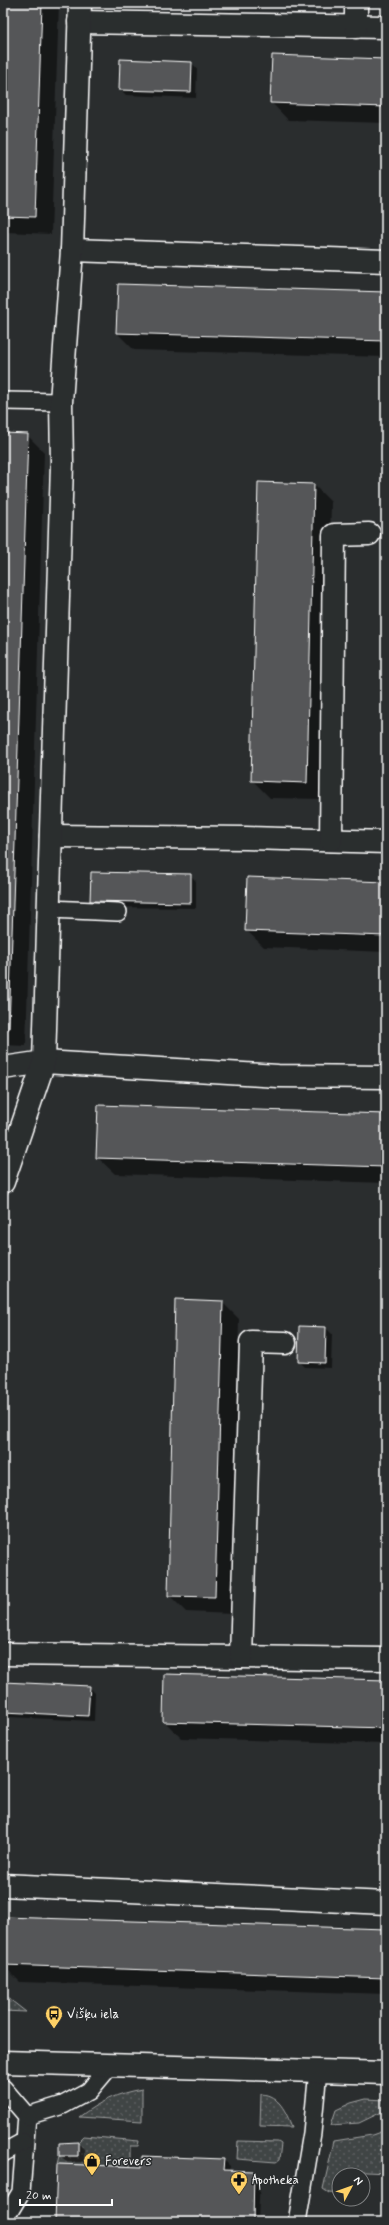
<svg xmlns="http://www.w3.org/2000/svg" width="389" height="2225" font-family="Mynerve,sans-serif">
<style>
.grass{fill:url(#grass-dots);stroke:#a0a2a2}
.shadow{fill:#0007}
.building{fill:#555758;stroke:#fff}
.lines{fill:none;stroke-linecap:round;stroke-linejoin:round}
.lane-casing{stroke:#fff;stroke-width:20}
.street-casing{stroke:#fff;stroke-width:25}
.secondary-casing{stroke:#fff;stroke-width:25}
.lane{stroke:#2a2d2e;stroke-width:17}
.street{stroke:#2a2d2e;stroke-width:22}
.secondary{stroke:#2a2d2e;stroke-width:22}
.labels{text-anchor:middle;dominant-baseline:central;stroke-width:3;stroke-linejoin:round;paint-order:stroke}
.poi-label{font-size:13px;fill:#fff;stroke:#2a2d2e;text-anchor:start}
</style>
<defs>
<pattern id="grass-dots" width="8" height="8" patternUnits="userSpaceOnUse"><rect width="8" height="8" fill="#414445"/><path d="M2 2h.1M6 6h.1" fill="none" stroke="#5e6061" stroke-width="1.8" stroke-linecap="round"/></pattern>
</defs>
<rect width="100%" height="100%" fill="#2a2d2e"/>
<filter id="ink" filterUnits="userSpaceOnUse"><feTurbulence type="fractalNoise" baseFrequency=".025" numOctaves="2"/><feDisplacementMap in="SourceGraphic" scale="8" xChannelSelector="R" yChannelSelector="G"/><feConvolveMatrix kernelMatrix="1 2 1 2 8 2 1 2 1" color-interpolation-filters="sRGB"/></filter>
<g filter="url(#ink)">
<g class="grass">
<polygon points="3,1994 26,2012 3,2011"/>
<path d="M142,2089v32l-63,-4c20,-15 38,-24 63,-28z"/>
<path d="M261,2094c18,1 25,18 31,33l-32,-1z"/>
<polygon points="366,2099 386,2100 386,2110 359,2123 331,2125 336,2110 351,2103"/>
<polygon points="386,2130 386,2173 348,2171 347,2175 339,2175 339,2194 329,2193 323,2189 334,2141 372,2135"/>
<polygon points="84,2136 139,2141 138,2146 130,2146 130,2167 57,2164 59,2156 78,2156 78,2142"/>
<polygon points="238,2141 278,2142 281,2144 279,2160 276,2162 237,2159"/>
</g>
<g class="shadow">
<polygon points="3,3 59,3 51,234 5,232 3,230"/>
<polygon points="386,60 386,123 288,120 271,102"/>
<polygon points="191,63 197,68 196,98 126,95 120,89"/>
<polygon points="386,293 386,357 134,350 117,333"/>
<polygon points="3,434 27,435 44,452 26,1046 3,1045"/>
<polygon points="314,485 331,502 324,799 270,798 252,780"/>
<polygon points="190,875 196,881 196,908 97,907 91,901"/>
<polygon points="386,883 386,952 264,947 246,930"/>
<polygon points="386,1115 386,1183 115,1174 97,1157"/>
<polygon points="222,1302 239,1319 232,1614 186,1612 169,1595"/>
<polygon points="300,1327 326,1328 332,1334 331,1368 305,1367 299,1361"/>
<polygon points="386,1681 386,1744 181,1738 164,1721"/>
<polygon points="89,1687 95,1693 94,1721 8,1717 3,1712 3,1690"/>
<polygon points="386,1930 386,1994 20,1982 3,1965"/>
<polygon points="78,2143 84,2149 84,2162 66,2162 60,2156"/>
<polygon points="224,2160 230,2166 229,2171 254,2172 260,2178 258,2222 56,2222 143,2168"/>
</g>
<g class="building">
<polygon points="3,3 42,3 35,217 3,216"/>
<polygon points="272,55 386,59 386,107 270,103"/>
<polygon points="120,59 192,62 191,92 119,90"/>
<polygon points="118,284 386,292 386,341 116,333"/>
<polygon points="3,433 28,434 9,1029 3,1029"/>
<polygon points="258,482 314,484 307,783 251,781"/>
<polygon points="91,872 191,874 191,903 90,901"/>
<polygon points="247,877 386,882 386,936 245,931"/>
<polygon points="98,1105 386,1114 386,1167 96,1158"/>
<polygon points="175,1299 223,1301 215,1597 168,1596"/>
<polygon points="299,1326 326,1327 325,1363 298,1362"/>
<polygon points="164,1674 386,1680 386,1728 163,1722"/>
<polygon points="3,1682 90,1686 88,1716 3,1712"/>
<polygon points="4,1917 386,1929 386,1978 3,1965"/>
<polygon points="78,2142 78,2156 59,2156 59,2143"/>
<polygon points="142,2156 224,2159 223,2170 254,2171 253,2222 55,2222 57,2164 142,2167"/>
</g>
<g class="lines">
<g class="lane-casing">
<g id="lane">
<polyline points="3,401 61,402"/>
<polyline points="49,909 118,912"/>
<polyline points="3,2088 27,2116 21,2192 3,2222"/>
<polyline points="27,2116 63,2105 89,2091 110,2066"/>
<polyline points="3,2153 23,2142"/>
<polyline points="297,2222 312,2133 318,2070"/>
</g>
</g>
<g class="street-casing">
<g id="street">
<polyline points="79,22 386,27"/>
<polyline points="356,27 356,3"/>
<polyline points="72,250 386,261"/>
<polyline points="51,836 246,838 386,842"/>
<polyline points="331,840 334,535 369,534"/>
<polyline points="3,1068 44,1062 278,1076 386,1077"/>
<polyline points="3,1182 44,1062 62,464 61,402 72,250 80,3"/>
<polyline points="3,1654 386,1659"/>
<polyline points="241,1657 251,1342 285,1343"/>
<polyline points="3,1885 386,1903"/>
</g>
</g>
<g class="secondary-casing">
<polyline id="secondary" points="3,2062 386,2073"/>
</g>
<use href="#lane" class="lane"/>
<use href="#street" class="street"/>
<use href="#secondary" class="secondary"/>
</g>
</g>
<defs>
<g id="bus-pin" transform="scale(0.9)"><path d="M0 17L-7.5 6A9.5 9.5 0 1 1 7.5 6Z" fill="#ffd166" stroke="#2a2d2e"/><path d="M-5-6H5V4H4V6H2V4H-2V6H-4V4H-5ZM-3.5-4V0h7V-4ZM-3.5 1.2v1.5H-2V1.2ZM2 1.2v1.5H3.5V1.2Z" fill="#111"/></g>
<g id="shop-pin" transform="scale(0.9)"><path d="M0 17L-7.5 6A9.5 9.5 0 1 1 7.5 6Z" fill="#ffd166" stroke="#2a2d2e"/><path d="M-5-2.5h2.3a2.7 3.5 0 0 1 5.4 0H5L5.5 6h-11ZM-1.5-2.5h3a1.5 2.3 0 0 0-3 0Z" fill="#111"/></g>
<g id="pharmacy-pin" transform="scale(0.9)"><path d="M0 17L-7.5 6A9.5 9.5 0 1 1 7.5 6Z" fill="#ffd166" stroke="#2a2d2e"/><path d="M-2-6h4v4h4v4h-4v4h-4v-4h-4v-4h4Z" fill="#111"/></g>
</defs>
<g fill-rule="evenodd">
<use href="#bus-pin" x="54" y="2014"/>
<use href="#shop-pin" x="92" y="2161"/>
<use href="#pharmacy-pin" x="239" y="2180"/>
</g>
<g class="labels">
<g class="poi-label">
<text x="67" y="2014">Višķu iela</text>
<text x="105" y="2161">Forevers</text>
<text x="252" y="2180">Apotheka</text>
</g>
</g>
<rect width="389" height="2225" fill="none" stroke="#2a2d2e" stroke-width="16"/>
<rect x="8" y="8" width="373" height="2209" fill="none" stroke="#fff" stroke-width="1.5" filter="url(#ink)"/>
<g transform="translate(351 2187) rotate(49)"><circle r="19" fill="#2a2d2e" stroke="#7f8182"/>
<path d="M0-3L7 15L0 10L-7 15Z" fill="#ffd166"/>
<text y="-6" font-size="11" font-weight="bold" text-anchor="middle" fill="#ffffff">N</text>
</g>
<path d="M20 2199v6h92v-6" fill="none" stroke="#ffffff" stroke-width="2"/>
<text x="26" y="2199" font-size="12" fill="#ffffff" stroke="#2a2d2e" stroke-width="3" paint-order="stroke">20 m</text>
</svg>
